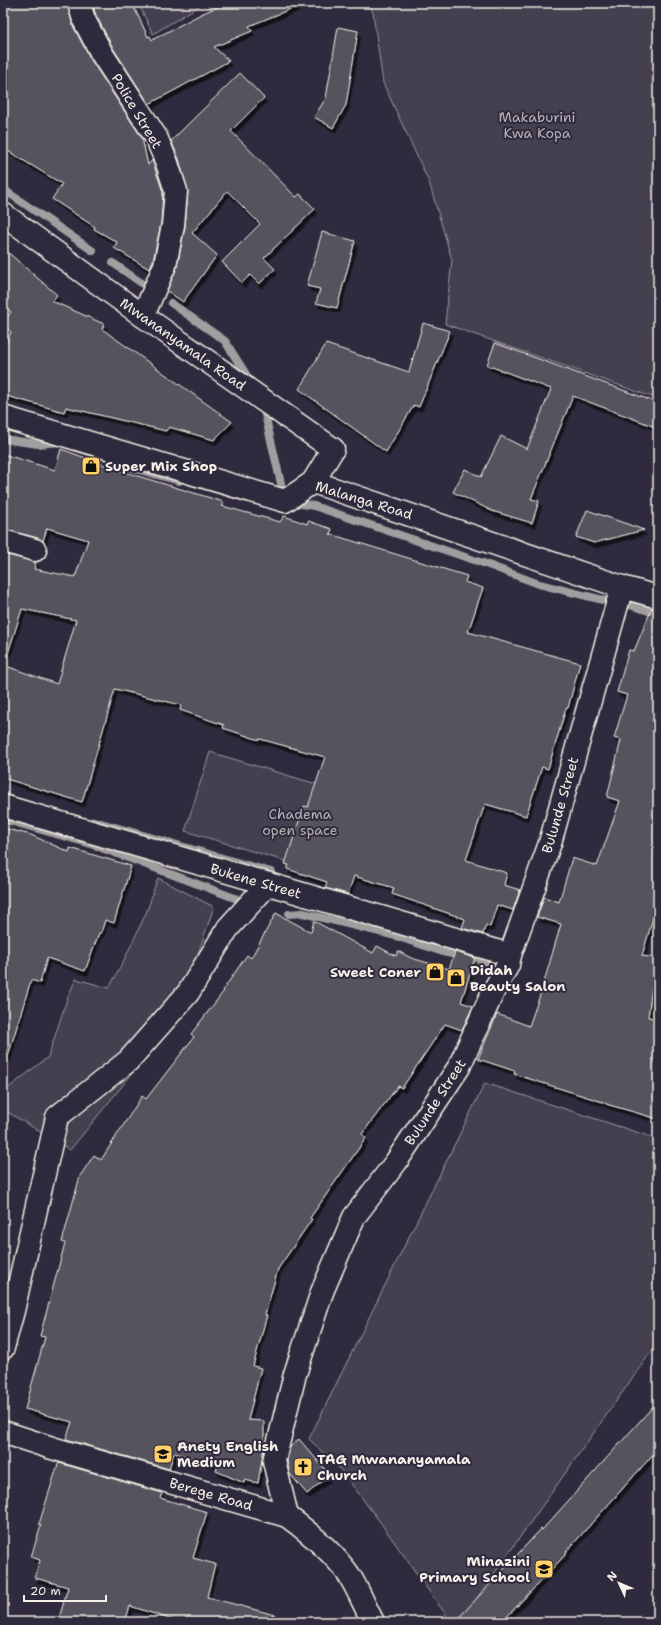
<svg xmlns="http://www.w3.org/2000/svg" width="661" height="1625" font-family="'Shantell Sans',sans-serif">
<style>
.green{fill:#454050;stroke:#9c989c}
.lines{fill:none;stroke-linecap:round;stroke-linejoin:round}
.stream{stroke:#a19ea0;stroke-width:8}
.building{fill:#56525f;stroke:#f4f1e8;filter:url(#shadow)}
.street-casing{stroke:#f4f1e8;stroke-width:25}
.secondary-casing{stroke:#f4f1e8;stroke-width:25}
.street{stroke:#2f2a3d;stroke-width:22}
.secondary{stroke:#2f2a3d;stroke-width:22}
.labels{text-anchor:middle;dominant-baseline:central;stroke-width:4;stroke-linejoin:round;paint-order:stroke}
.street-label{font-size:14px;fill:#f4f1e8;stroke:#2f2a3d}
.park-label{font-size:14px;fill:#b7b3b3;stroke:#2f2a3d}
.poi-label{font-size:14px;font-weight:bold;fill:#f4f1e8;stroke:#2f2a3d;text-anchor:start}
</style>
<defs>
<filter id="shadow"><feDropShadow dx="2.5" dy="4.5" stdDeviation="0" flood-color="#0009"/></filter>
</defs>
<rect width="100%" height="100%" fill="#2f2a3d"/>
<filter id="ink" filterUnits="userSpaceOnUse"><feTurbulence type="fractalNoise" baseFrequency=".025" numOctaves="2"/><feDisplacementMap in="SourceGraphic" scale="8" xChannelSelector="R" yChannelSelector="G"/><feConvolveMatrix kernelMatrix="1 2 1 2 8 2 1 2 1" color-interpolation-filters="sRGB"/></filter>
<g filter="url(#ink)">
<g class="green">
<polygon points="138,3 204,3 153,34"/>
<polygon points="370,3 658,3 658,399 445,324 452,260 429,182 383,83 373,13"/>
<polygon points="210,752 363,798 338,877 185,831"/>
<path d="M158,878l56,29 -39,114 -105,129 -64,-39 1,-22 41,-32 20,-61 8,-17 33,9c14,-24 25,-49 37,-75 5,-11 7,-24 12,-35z"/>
<polygon points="485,1083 658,1139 658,1342 460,1622 451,1622 380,1522 340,1469 309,1439"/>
</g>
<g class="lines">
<g class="stream">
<polyline points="3,189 93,251"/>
<polyline points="113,263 150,289"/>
<polyline points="171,303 225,341 252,384"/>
<polyline points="263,406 285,501 314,506 483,563 539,584 607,601"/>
<polyline points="3,439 38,444 60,442"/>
<polyline points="114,460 129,467 179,481"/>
<polyline points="630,605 658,614"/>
<polyline points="3,819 91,844 248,903"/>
<polyline points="94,821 271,872"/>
<polyline points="289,914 303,913 396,936 443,952 490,963"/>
</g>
</g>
<g class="building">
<polygon points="3,3 67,3 73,26 91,60 142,138 148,165 152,160 163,192 161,223 153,261 149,269 114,248 117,242 94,229 95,227 52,199 62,184 3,148"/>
<polygon points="92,3 132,3 148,37 150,36 152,40 201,14 227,3 303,3 303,4 249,26 252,31 214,47 229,61 149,104 113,48 96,15"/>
<polygon points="338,27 358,31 346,105 333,128 314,117 326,98"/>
<polygon points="240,73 264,98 231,131 296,197 300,194 315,209 264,258 275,269 259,284 250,275 242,283 222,262 260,224 227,191 192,233 217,255 183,302 167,291 177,267 185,227 188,192 179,159 171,141"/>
<polygon points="322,232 355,241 337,308 316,303 320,289 307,286"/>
<polygon points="3,248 57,295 52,301 104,324 102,329 232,422 214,440 169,427 166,431 66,407 64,412 3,395 3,351 11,332 3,324 3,322 11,312 3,305"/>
<polygon points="423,323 450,331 419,407 414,405 386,452 299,389 326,344 409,372"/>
<polygon points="495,343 658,403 658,428 573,396 531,499 539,501 532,523 492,511 453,492 465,469 481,477 501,436 527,449 551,389 487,365"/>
<polygon points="61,449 121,471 224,502 222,506 280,522 284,516 307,524 308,521 332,529 330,534 467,576 465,582 483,588 468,632 580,663 568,708 566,708 548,769 542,767 526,816 485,804 466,860 507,873 504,885 520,890 513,910 497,905 490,927 486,925 483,934 462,928 465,919 392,894 394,888 354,876 348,894 325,888 327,882 287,869 289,865 285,864 304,806 308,807 325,757 260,739 259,740 223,728 224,725 180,710 181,705 115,689 82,802 3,778 3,665 57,684 76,620 22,609 8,653 3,652 3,554 36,562 34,569 75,577 88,540 47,528 43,541 38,538 3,529 3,454 55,470"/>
<polygon points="587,510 644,530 594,543 576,537"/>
<polygon points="652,608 658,609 658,901 642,956 656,958 648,1017 658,1019 658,1119 606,1104 606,1103 514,1074 515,1071 478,1059 497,1014 529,1026 541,992 561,924 537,917 544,897 559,902 572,858 597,866 620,801 607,797 621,740 614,738 627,695 617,692 629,650 634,651"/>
<polygon points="3,828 31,835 69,852 70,848 131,866 114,923 105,920 101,933 99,933 85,971 47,958 40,983 31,980 8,1056 3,1055"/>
<polygon points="276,913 311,932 314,921 373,953 377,946 396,956 398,951 411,958 449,969 455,952 475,958 461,1002 473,1006 462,1030 445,1024 402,1088 398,1086 362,1134 366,1138 310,1218 312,1219 278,1269 265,1315 267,1315 253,1366 261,1368 248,1420 264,1421 264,1447 258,1483 244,1480 244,1483 216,1471 218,1465 174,1453 169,1469 66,1439 72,1422 25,1409 45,1337 40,1336 65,1243 62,1242 80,1176 94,1155 101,1160 142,1096 146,1099 194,1037 191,1034 224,991 223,990 247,955 251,958"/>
<polygon points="658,1401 658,1449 566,1552 567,1553 502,1622 455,1622 541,1529 542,1530"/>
<polygon points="299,1439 330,1475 307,1494 290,1474 287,1461 290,1447"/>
<polygon points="59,1463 162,1493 160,1498 207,1512 193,1558 215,1564 207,1597 275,1615 274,1622 179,1622 130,1606 125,1622 58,1622 68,1587 35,1578 40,1560 31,1557 41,1525 39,1524 58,1464"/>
</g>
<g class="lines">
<g class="street-casing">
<g id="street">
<polyline points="79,3 84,20 102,54 156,137 167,163 176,191 173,225 165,265 143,316"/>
<polyline points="3,541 35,550"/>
<polyline points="3,806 510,955"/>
<polyline points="3,1348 13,1311 57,1117 128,1061 188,993 228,928 268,884"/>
<path d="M3,1432l49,16 235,68c23,17 46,36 62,59 9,14 16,32 24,47"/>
<polyline points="287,1516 274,1461 295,1374 322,1292 354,1217 396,1162 459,1067 493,992 508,965 510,955 550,843 622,587"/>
</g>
</g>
<g class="secondary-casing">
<g id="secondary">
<polyline points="3,214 143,316 333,449 313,482 285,501 3,417"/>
<polyline points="313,482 622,587 658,597"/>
</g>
</g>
<use href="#street" class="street"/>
<use href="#secondary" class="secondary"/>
</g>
</g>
<defs>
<g id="shop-square" transform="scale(1)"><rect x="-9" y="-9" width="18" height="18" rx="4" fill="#ffd166" stroke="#2f2a3d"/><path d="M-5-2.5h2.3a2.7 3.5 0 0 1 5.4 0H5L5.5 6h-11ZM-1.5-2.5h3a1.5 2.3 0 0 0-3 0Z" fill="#111"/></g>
<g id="school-square" transform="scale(1)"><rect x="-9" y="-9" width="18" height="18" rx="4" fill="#ffd166" stroke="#2f2a3d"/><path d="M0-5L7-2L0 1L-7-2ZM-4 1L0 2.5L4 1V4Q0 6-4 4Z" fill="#111"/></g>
<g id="church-square" transform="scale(1)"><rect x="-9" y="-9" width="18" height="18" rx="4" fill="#ffd166" stroke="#2f2a3d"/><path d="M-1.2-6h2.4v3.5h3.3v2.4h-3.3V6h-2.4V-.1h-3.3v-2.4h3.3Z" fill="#111"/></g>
</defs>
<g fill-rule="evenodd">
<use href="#shop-square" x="91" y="466"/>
<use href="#shop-square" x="435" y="972"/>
<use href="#shop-square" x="456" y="978"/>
<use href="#school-square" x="163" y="1454"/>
<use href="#church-square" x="303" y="1467"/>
<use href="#school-square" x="544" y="1569"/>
</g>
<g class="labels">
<g class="street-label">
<text transform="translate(137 111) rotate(59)">Police Street</text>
<text transform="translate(183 344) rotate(35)">Mwananyamala Road</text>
<text transform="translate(364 500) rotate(17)">Malanga Road</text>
<text transform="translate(560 805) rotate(-74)">Bulunde Street</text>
<text transform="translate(256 881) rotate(16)">Bukene Street</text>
<text transform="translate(435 1102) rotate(-57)">Bulunde Street</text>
<text transform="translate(211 1494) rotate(16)">Berege Road</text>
</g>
<g class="park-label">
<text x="537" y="117">Makaburini<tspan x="537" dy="16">Kwa Kopa</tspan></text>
<text x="300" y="814">Chadema<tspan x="300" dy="16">open space</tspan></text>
</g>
<g class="poi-label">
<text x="105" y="466">Super Mix Shop</text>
<text x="470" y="970">Didah<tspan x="470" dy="16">Beauty Salon</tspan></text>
<text x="421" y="972" text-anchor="end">Sweet Coner</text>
<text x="177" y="1446">Anety English<tspan x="177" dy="16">Medium</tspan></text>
<text x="317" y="1459">TAG Mwananyamala<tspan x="317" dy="16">Church</tspan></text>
<text x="530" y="1561" text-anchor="end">Minazini<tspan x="530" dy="16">Primary School</tspan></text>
</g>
</g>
<rect width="661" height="1625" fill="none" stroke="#2f2a3d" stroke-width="16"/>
<rect x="8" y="8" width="645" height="1609" fill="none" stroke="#f4f1e8" stroke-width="1.5" filter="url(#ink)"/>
<g transform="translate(619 1583) rotate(314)" stroke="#2f2a3d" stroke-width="3" paint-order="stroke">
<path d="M0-3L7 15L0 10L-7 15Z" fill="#f4f1e8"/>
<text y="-6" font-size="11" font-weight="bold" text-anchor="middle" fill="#f4f1e8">N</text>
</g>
<path d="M24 1595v6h82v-6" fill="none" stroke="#f4f1e8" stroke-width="2"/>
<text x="30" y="1595" font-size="12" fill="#f4f1e8" stroke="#2f2a3d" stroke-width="3" paint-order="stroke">20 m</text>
</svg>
